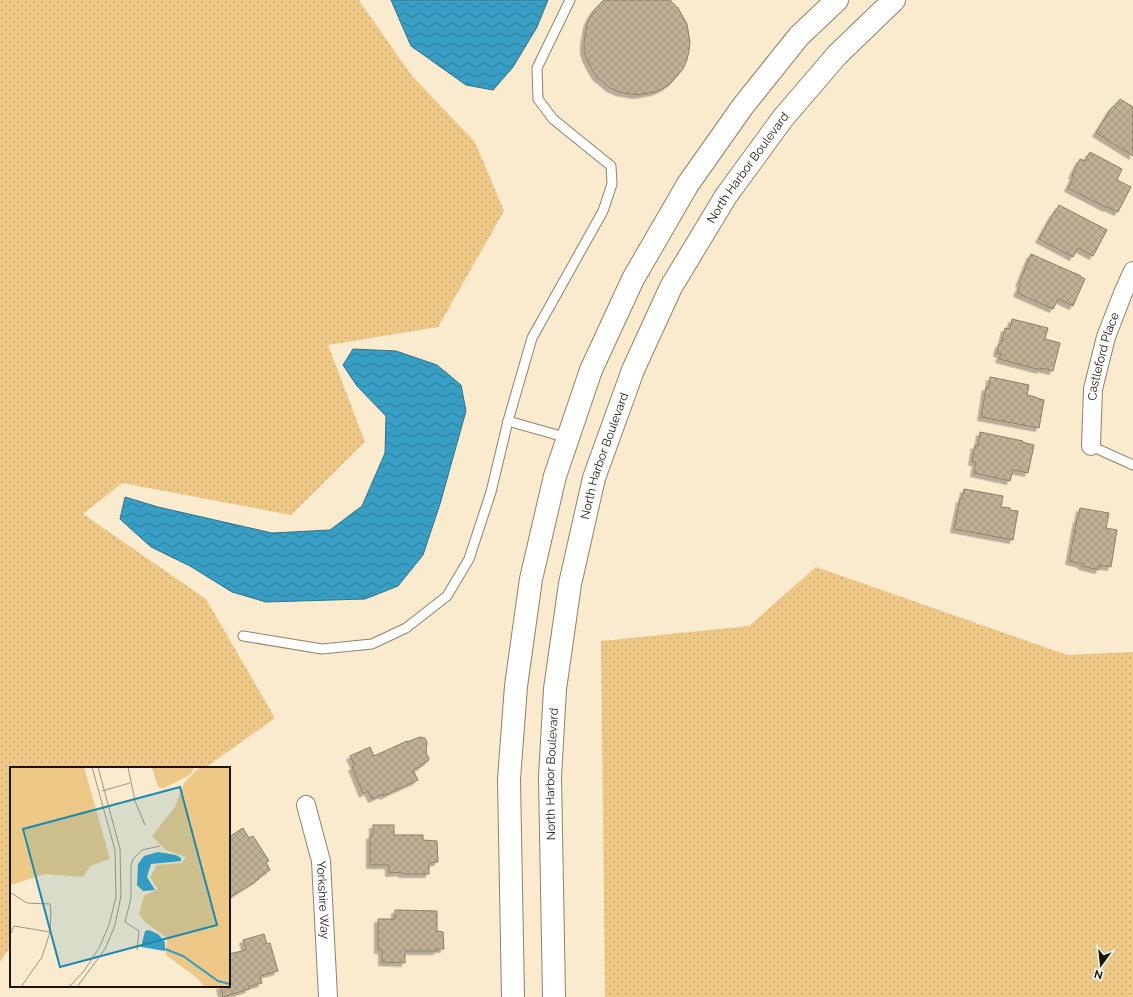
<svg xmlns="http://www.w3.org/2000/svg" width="1133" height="997" font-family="Raleway,sans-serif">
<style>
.grass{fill:url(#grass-dots)}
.water{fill:url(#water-waves);stroke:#2f758c}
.building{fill:url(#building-cross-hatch);stroke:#8d7e65;filter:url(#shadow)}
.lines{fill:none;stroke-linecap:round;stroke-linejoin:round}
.service-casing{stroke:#908268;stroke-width:11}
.minor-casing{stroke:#908268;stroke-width:20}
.primary-casing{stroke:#908268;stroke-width:24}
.service{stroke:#fff;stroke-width:9}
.minor{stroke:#fff;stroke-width:18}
.primary{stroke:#fff;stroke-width:22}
.labels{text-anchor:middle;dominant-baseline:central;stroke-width:4;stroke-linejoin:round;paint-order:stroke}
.street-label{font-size:12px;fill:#1b150b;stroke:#fff}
.inset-river{fill:none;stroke:#389ec4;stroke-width:2}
.inset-road{fill:none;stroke:#a19580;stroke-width:1}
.view{fill:#1b8ab0;fill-opacity:0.15;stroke:#1b8ab0;stroke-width:2}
.inset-edge{fill:none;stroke:#1b150b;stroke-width:2}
</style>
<defs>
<pattern id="grass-dots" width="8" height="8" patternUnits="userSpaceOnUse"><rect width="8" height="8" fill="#edc886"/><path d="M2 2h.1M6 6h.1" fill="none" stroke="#cbab72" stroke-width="1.8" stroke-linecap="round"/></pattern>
<pattern id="water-waves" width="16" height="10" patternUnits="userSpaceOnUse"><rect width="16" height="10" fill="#389ec4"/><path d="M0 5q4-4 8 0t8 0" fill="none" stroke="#2e809d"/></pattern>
<pattern id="building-cross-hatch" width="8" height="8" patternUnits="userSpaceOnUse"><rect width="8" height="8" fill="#c0b196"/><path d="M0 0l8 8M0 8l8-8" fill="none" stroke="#a49780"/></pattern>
<filter id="shadow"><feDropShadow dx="-3.5" dy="3.5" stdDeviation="0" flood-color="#0004"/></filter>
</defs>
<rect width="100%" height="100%" fill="#faeace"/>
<g class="grass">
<polygon points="0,0 360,0 360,2 412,76 475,142 504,211 438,327 328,345 365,442 291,515 122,483 83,514 206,599 275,718 205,768 11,768 11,946 0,962"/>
<polygon points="816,567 1067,655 1133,652 1133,997 605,997 601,641 749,626"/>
</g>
<g class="water">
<polygon points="391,0 548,0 537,27 513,67 493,90 466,85 411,46"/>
<polygon points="353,349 396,351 437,365 461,385 466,411 440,504 423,555 398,586 365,599 266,602 232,592 190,566 151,547 120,519 125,497 158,507 272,533 330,530 362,506 385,453 386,416 357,386 343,365"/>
</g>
<g class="building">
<polygon points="604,0 670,0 678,8 687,24 690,42 689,51 687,60 683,69 671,83 664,88 655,92 637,95 619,92 610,88 596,76 587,60 584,51 584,42 587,24 591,15 596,8"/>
<polygon points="1120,99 1133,107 1133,156 1096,133 1112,107 1114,107"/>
<polygon points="1090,152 1122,169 1117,180 1131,187 1118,212 1107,207 1107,208 1068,188 1074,176 1072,175 1080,159 1085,161"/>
<polygon points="1059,205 1107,230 1093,256 1078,248 1073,257 1039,239 1054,212 1055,213"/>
<polygon points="1031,254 1081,276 1081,277 1085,279 1073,306 1058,299 1053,309 1017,293 1021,284 1019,283"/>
<polygon points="1012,319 1048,328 1045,339 1060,343 1053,371 1041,368 1041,370 999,359 1001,354 997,353 999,344 1001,344 1005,328 1010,329"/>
<polygon points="990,377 1029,385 1027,395 1036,397 1036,398 1044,400 1039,428 981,417 986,387 989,387"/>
<polygon points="980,432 1023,441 1022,442 1034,445 1028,473 1013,470 1010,481 974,473 976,462 972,462 975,445 978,446"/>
<polygon points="964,489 1003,496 1001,507 1010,508 1010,510 1018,511 1013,540 954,529 960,499 962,499"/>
<polygon points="1080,508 1109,513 1106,528 1117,530 1111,567 1100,565 1099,570 1082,566 1082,564 1069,561 1077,519 1078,519"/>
<polygon points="420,737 425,738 427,742 426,753 429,758 428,761 422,764 422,766 413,770 418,780 383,796 383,794 372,799 368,791 363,794 352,767 355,766 350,756 370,747 374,756 407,741 407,742"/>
<polygon points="373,825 394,825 394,835 423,835 423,840 437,841 438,862 429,863 429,874 402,874 402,872 389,873 389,865 370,865 370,836 373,835"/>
<polygon points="243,828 249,838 253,836 269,861 266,862 270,870 258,878 259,879 229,898 229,837"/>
<polygon points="395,910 437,911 437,931 443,932 444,949 437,949 437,951 405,951 405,963 382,962 382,950 378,950 378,919 395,919"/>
<polygon points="264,934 267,944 270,943 278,971 260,976 262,983 248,987 249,989 223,997 220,986 229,986 229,954 246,950 243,940"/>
</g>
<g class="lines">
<g class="service-casing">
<g id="service">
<polyline points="508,421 568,438"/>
<polyline points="1091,446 1133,465"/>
<polyline points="243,636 322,649 372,644 406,628 447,596 469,559 491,492 508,421 532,338 603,211 612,184 611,166 553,119 538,99 537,68 570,0"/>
</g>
</g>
<g class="minor-casing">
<g id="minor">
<path id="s1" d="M1091,446l2,-57 13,-52 17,-44 10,-22"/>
<path id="s2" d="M306,805l15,56 7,136"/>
</g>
</g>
<g class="primary-casing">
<g id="primary">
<polyline points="513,997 509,779 516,686 531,579 555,476 591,370 633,279 688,184 743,106 799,36 837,0"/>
<path id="s3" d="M554,997l-4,-220 5,-88 15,-105 24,-106 39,-108 38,-83 55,-91 57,-78 54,-63 57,-55"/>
</g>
</g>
<use href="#service" class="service"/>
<use href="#minor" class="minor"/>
<use href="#primary" class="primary"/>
</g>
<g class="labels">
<g class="street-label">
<text stroke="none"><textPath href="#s3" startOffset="871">North Harbor Boulevard</textPath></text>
<text stroke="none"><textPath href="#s1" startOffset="91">Castleford Place</textPath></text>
<text stroke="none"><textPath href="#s3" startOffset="547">North Harbor Boulevard</textPath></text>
<text stroke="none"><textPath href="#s3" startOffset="223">North Harbor Boulevard</textPath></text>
<text stroke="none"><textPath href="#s2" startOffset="97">Yorkshire Way</textPath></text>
</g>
</g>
<g transform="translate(10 767)">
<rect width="220" height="220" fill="#faeace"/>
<path d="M0,0h74l26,92 -20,7 -7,11 -38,-3 -35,11zM142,0h42l-3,7 -27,14 -6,-1zM190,0h30v220h-25l-8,-9 -31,-23 1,-17 -21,-15 -7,-9 5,-18 14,-7 -8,-12 7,-12 25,-2 4,-6 -20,-7 -14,-14 23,-29 9,-24z" fill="#edc886"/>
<path d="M148,85l18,3 5,3v3l-30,3 -4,13 8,13 -12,1 -6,-6 1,-21 6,-8zM139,163l9,4 7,8v9l-24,-4 4,-16z" fill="#389ec4"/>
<path class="inset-river" d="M155,182l18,7 35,25 12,3"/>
<path class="inset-road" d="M118,0l7,34 10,24M92,24l28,-8M1,126l16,10 23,1 1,8 -1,20 -8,25 -21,30M0,168l4,-9 36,6M127,183l2,-19 -14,-9 6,-24v-33l2,-6 9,-9 18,-4M59,220l15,-16 15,-23 10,-23 7,-28 -1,-47 -23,-83M67,220l28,-38 10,-24 6,-29 -1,-47 -22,-82"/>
<path class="view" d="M170,20l37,138 -157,42 -37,-138z"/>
<rect width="220" height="220" class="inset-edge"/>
</g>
<g transform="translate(1101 965) rotate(195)" stroke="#ffffff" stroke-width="3" paint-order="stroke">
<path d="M0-3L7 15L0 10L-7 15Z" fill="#1b150b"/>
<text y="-6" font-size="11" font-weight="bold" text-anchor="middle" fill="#1b150b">N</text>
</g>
</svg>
